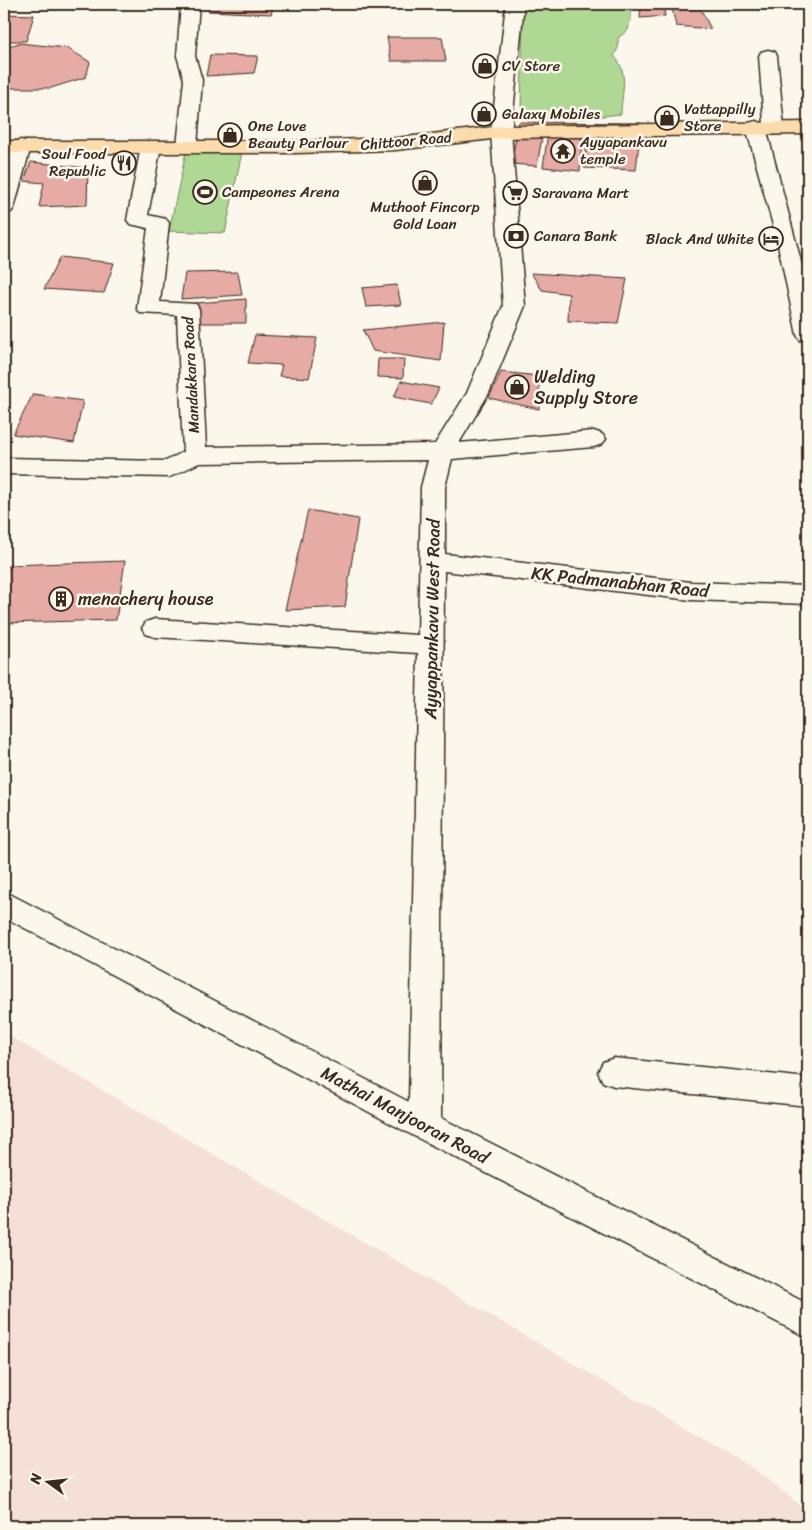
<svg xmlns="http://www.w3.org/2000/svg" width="812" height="1530" font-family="Sriracha,sans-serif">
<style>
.built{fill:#f5e0d7}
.green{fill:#afd895;stroke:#75815a}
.building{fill:#e6aba5;stroke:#3b2a1e}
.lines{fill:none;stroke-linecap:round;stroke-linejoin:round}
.minor-casing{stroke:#3b2a1e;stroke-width:3}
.major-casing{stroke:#3b2a1e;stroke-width:3}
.minor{fill:#fbf7ec;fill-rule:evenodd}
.major{fill:#fcdcac;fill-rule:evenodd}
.labels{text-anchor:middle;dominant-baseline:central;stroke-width:5;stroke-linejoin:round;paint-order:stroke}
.far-poi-label{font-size:15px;fill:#3b2a1e;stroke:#fbf7ec;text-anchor:start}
.far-street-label{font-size:15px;fill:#3b2a1e;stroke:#fbf7ec}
.poi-label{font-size:18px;fill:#3b2a1e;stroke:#fbf7ec;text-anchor:start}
.street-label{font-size:18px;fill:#3b2a1e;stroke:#fbf7ec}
</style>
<rect width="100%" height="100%" fill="#fbf7ec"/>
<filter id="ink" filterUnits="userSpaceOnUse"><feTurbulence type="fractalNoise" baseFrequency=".02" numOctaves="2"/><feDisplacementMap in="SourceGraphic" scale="10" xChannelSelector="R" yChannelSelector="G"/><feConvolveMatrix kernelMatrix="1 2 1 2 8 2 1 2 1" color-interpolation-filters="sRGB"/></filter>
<g filter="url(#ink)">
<polygon class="built" points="4,1033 753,1468 808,1511 808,1526 4,1526"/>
<g class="green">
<path d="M523,4h101l8,7 -4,19 -10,8v10l-4,8c16,17 7,38 7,58 -31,3 -72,11 -100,-3z"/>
<polygon points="186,152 242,152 225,233 169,231"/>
</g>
<g class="building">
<polygon points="211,4 274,4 271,14 208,11"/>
<polygon points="641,4 663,4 665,16 640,18"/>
<polygon points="671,4 698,4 711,29 676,26"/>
<polygon points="4,14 34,15 26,41 4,41"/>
<polygon points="387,37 442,37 446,61 391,61"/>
<polygon points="19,43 67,48 90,62 86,77 51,88 11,88 4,83 4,48"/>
<polygon points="210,55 258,56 254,73 206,76"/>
<polygon points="519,122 641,123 636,170 584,168 588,132 543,132 537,166 511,164"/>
<polygon points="548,133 582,136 580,171 543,167"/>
<polygon points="31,162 88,168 87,205 39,207 44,183 24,181"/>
<polygon points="60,257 114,263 104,293 44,289"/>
<polygon points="238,272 242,295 181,299 185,273"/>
<polygon points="531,273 627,279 618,323 568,321 569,294 542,290"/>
<polygon points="397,285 401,305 366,307 362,288"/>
<polygon points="246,299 246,323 175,323 184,304"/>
<polygon points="444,322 441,361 373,351 363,330"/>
<polygon points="255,335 317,338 309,378 279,376 282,365 248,363"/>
<polygon points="378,359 404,359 403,378 377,377"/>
<polygon points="501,372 539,376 539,409 489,398"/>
<polygon points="401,381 439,388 431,404 394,397"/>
<polygon points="33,394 83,401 74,443 13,434"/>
<polygon points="308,510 358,519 345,607 285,610"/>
<polygon points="125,561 116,620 4,623 4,578 9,565"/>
</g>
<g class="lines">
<g class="minor-casing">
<g id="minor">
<polygon points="181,4 199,4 195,56 202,80 197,146 194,150 180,150 177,146 184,80 177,56"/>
<polygon points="506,4 524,4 511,132 525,306 489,393 459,443 594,431 602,434 606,439 602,444 594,447 452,459 445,487 445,554 691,582 808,586 808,604 691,600 444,571 441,1118 808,1304 808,1338 414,1136 4,917 4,891 409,1102 418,653 155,637 146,634 142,628 146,622 155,619 418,635 421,487 428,460 199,463 170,477 4,474 4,458 166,461 183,452 177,315 140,313 137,308 148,228 130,224 127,220 141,146 144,142 158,142 161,146 148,215 166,219 169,223 160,302 196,304 199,309 206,447 435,444 467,393 503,306 491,132"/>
<polygon points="768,50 775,52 777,56 784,128 781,132 767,132 808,288 808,342 800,340 797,335 777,240 746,127 749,123 756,121 764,124 759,56 761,52"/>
<path d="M21,140l7,2 3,4 -17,62 -3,4 -7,2c-1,-22 -3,-53 10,-72z"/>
<polygon points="614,1058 808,1078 808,1106 614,1086 603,1082 598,1072 603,1062"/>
</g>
</g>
<g class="major-casing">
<polygon id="major" points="808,122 808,134 501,138 396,150 297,153 4,153 4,141 297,141 396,138 501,126"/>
</g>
<use href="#minor" class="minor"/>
<use href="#major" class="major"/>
</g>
</g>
<defs>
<g id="shop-ring" transform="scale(1.25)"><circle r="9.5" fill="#fbf7ec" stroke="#3b2a1e" stroke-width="1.5"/><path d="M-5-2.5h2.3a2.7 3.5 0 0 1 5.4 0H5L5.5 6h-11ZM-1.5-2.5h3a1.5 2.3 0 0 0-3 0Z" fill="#3b2a1e"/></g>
<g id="temple-ring" transform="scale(1.25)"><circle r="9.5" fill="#fbf7ec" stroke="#3b2a1e" stroke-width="1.5"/><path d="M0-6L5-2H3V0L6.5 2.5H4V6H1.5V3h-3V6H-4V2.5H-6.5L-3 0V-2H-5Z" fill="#3b2a1e"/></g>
<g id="restaurant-ring" transform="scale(1.25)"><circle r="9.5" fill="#fbf7ec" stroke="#3b2a1e" stroke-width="1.5"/><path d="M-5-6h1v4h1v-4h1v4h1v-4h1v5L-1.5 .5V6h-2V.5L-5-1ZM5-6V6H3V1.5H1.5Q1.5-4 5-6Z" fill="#3b2a1e"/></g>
<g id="stadium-ring" transform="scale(1.25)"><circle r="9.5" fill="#fbf7ec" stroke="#3b2a1e" stroke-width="1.5"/><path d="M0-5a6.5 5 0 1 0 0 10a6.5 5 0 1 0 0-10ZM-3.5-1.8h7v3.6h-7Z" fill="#3b2a1e"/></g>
<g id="supermarket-ring" transform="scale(1.25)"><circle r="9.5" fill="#fbf7ec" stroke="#3b2a1e" stroke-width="1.5"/><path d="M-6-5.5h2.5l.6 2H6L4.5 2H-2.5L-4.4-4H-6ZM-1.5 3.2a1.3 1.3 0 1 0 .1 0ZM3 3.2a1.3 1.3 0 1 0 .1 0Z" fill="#3b2a1e"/></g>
<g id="bank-ring" transform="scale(1.25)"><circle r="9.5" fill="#fbf7ec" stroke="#3b2a1e" stroke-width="1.5"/><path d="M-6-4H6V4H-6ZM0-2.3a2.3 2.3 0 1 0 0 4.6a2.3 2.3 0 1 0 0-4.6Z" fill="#3b2a1e"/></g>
<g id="hotel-ring" transform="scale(1.25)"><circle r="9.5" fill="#fbf7ec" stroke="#3b2a1e" stroke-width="1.5"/><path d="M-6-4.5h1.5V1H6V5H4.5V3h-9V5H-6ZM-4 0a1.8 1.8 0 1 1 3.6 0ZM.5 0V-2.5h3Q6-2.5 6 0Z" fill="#3b2a1e"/></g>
<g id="building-ring" transform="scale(1.25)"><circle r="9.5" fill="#fbf7ec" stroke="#3b2a1e" stroke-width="1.5"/><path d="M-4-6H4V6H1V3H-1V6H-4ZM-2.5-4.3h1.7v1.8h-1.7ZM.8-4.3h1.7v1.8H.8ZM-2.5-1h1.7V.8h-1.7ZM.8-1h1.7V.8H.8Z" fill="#3b2a1e"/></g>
</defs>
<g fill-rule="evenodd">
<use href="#shop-ring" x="485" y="66"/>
<use href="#shop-ring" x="484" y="114"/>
<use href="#shop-ring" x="667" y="118"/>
<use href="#shop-ring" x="230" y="135"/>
<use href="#temple-ring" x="563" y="151"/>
<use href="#restaurant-ring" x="124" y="163"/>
<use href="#shop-ring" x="425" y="183"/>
<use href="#stadium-ring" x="205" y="192"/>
<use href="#supermarket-ring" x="515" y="193"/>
<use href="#bank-ring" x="516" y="236"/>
<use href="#hotel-ring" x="771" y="239"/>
<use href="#shop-ring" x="517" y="387"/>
<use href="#building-ring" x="61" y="599"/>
</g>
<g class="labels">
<g class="far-poi-label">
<text x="502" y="66">CV Store</text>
<text x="684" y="109">Vattappilly<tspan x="684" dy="17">Store</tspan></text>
<text x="502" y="114">Galaxy Mobiles</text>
<text x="248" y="126">One Love<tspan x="248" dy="17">Beauty Parlour</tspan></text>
<text x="580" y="142">Ayyapankavu<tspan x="580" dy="17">temple</tspan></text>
<text x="106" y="154" text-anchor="end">Soul Food<tspan x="106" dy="17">Republic</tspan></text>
<text x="222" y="192">Campeones Arena</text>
<text x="532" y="193">Saravana Mart</text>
<text x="425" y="207" text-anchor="middle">Muthoot Fincorp<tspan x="425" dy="17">Gold Loan</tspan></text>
<text x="534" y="236">Canara Bank</text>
<text x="754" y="239" text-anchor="end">Black And White</text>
</g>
<g class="far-street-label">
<text transform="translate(406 141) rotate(-5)">Chittoor Road</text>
<text transform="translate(191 375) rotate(-93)">Mandakkara Road</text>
</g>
<g class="poi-label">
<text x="534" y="377">Welding<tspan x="534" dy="21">Supply Store</tspan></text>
<text x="78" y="599">menachery house</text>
</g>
<g class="street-label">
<text transform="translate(620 582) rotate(6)">KK Padmanabhan Road</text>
<text transform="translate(432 619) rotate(-89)">Ayyappankavu West Road</text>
<text transform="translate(405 1115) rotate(28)">Mathai Manjooran Road</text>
</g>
</g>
<rect width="812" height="1530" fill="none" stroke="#fbf7ec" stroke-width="20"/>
<rect x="10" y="10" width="792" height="1510" fill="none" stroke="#3b2a1e" stroke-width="2" filter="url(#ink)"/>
<g transform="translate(48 1482) rotate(285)" stroke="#fbf7ec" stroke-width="4" paint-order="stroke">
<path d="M0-4L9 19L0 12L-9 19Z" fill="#3b2a1e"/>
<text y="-8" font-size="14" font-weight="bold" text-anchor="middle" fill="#3b2a1e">N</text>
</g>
</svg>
